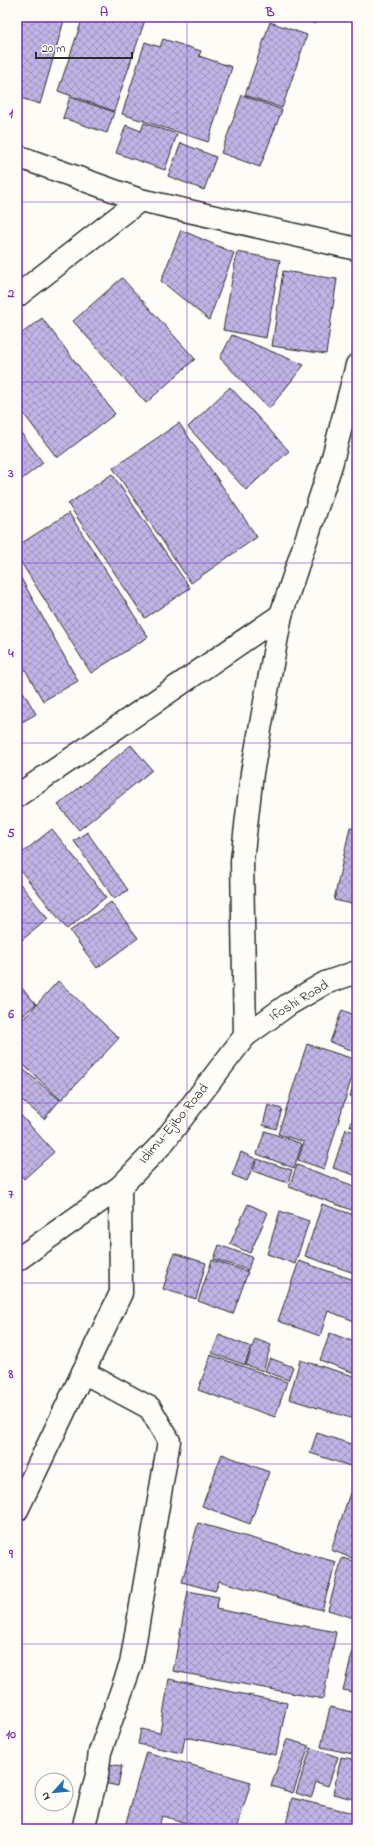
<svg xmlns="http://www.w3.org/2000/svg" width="374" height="1846" font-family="'Indie Flower',sans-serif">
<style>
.building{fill:url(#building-cross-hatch);stroke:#2b2b2b}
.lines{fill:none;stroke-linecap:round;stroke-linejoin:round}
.street-casing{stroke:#2b2b2b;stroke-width:25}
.secondary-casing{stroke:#2b2b2b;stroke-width:25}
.street{stroke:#fdfcf7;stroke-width:22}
.secondary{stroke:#fdfcf7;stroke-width:22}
.grid{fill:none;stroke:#7b2cbf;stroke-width:1;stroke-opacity:0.55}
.labels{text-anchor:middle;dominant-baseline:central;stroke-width:3.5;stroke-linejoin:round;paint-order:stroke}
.street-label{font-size:14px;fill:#2b2b2b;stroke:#fdfcf7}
.neatline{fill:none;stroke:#7b2cbf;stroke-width:1.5}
.grid-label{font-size:13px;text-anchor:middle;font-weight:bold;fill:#7b2cbf}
</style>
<defs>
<pattern id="building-cross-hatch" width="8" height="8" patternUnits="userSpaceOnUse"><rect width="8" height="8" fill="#bfb4e5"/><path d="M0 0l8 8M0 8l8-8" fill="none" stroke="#9b93ba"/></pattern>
</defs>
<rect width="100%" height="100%" fill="#fdfcf7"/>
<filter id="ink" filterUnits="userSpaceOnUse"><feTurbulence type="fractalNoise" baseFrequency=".025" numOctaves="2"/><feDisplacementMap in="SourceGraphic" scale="8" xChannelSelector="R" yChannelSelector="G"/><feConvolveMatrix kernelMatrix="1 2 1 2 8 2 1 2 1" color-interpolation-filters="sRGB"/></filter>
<g filter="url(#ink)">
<g class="building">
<polygon points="17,17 65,17 40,104 17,97"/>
<polygon points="83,17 146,17 114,111 58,91"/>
<polygon points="299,17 318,17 315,24"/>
<polygon points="270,22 307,35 282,108 245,95"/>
<polygon points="163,39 201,51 199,56 232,67 208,142 122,114 145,42 160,47"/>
<polygon points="242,95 282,110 260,167 221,153"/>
<polygon points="70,97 114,112 107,133 63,118"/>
<polygon points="144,123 177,134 165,170 116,153 126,125 141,131"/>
<polygon points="181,143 216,157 204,190 168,176"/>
<polygon points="181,230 234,253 209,320 161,281"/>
<polygon points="237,252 280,260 266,338 223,330"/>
<polygon points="283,271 337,279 326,354 272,346"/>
<polygon points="122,278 195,359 146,403 73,321"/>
<polygon points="42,318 115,414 57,458 17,405 17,337"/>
<polygon points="232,335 304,365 269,409 220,358"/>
<polygon points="230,387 289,451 246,490 188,427"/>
<polygon points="179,423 257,537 191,583 113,468"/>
<polygon points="17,427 43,463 17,483"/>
<polygon points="112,474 190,588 145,618 68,504"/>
<polygon points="69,513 148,637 91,673 17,556 17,546"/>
<polygon points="17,571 78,681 43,701 17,655"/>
<polygon points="17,681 36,714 17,725"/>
<polygon points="131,745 152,770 79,830 58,805"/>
<polygon points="350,827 357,829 357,905 334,900"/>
<polygon points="52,829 106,897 67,929 17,866 17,857"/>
<polygon points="87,832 128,890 114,899 74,841"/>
<polygon points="17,880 48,919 17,944"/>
<polygon points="111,902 138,938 97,968 70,931"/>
<polygon points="58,981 119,1038 61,1100 17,1059 17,1026"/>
<polygon points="21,987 36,1004 17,1020 17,991"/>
<polygon points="342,1010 357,1016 356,1052 330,1042"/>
<polygon points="307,1044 357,1060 324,1169 298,1160 304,1142 278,1134"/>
<polygon points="17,1064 60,1100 44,1119 17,1096"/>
<polygon points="357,1075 357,1098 350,1096"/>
<polygon points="268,1105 282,1109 276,1129 263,1125"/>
<polygon points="357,1107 357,1128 350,1126"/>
<polygon points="17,1111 54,1152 24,1179 17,1171"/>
<polygon points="346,1129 357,1133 357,1176 333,1168"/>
<polygon points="265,1131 302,1144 294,1168 257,1154"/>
<polygon points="241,1152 256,1159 247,1181 232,1175"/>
<polygon points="257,1159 292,1170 288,1183 253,1171"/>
<polygon points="297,1165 357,1187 357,1212 289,1187"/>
<polygon points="248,1204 268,1213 250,1253 230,1244"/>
<polygon points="322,1204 357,1216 357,1274 305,1256"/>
<polygon points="280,1211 309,1221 295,1264 267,1254"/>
<polygon points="219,1245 252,1257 248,1270 214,1259"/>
<polygon points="174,1253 206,1263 196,1299 163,1289"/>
<polygon points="212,1260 248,1272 233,1314 198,1301"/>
<polygon points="299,1261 357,1281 357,1322 328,1311 320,1336 278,1321"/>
<polygon points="330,1333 357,1343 357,1374 320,1360"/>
<polygon points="219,1335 251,1347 245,1365 212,1353"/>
<polygon points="255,1339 271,1345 263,1371 246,1365"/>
<polygon points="211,1355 287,1382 275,1417 198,1390"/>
<polygon points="270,1358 293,1367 288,1380 265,1371"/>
<polygon points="300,1360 357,1377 357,1420 289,1399"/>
<polygon points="317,1433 357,1446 357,1455 353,1467 310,1453"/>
<polygon points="222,1454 269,1472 250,1524 202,1506"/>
<polygon points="356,1475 357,1475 357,1560 331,1550"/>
<polygon points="198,1523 336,1562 322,1610 219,1581 215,1591 182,1582"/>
<polygon points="342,1558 357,1562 357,1606 354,1618 328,1610"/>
<polygon points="188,1591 219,1597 216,1609 336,1632 323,1699 173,1671"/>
<polygon points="357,1635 357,1693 343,1690"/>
<polygon points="169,1679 287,1703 276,1755 185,1737 182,1753 138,1744 141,1729 160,1733"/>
<polygon points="330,1707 357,1713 357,1755 321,1747"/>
<polygon points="287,1739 309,1746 293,1793 271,1786"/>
<polygon points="311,1748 338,1757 328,1786 316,1782 311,1798 296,1793"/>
<polygon points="146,1752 251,1782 237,1829 208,1829 162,1816 158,1829 136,1829 125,1826"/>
<polygon points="341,1757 357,1760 357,1800 333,1794"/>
<polygon points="108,1764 122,1766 118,1786 104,1783"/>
<polygon points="292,1798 357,1814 357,1829 285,1829"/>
</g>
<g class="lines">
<g class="street-casing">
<g id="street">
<polyline points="17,156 140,200 357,249"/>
<polyline points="17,296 140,200"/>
<polyline points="17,796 281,615"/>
<polyline points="245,1036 242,861 252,773 281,615 331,465 357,365"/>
<polyline points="17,1510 121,1293 120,1187"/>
<polyline points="83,1829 97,1775 100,1752 131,1664 169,1441 150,1408 83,1372"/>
</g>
</g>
<g class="secondary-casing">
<polyline id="secondary" points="17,1260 120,1187 162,1144 245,1036 289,1004 325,983 357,972"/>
</g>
<use href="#street" class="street"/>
<use href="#secondary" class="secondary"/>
</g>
</g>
<path class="grid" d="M187,17v1812M17,202h340M17,382h340M17,563h340M17,743h340M17,923h340M17,1103h340M17,1283h340M17,1464h340M17,1644h340"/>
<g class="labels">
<g class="street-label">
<text transform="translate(299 1001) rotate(-31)">Ifoshi Road</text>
<text transform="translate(174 1124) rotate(-50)">Idimu-Ejibo Road</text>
</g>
</g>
<rect width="374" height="1846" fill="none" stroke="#fdfcf7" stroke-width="44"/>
<g transform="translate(54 1792) rotate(243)"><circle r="19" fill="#fdfcf7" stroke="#a9a8a5"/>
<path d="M0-3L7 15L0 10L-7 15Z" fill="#1f6fb2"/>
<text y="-6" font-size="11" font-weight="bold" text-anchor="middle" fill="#2b2b2b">N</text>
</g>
<path d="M36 52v6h96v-6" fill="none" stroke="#2b2b2b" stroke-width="2"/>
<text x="42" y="52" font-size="12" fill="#2b2b2b" stroke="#fdfcf7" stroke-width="3" paint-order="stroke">20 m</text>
<rect x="22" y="22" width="330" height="1802" class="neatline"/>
<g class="grid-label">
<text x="104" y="16">A</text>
<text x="270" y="16">B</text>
<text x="11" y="117">1</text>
<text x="11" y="297">2</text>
<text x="11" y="477">3</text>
<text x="11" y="657">4</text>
<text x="11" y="837">5</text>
<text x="11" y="1018">6</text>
<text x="11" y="1198">7</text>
<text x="11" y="1378">8</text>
<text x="11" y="1558">9</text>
<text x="11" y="1738">10</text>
</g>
</svg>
